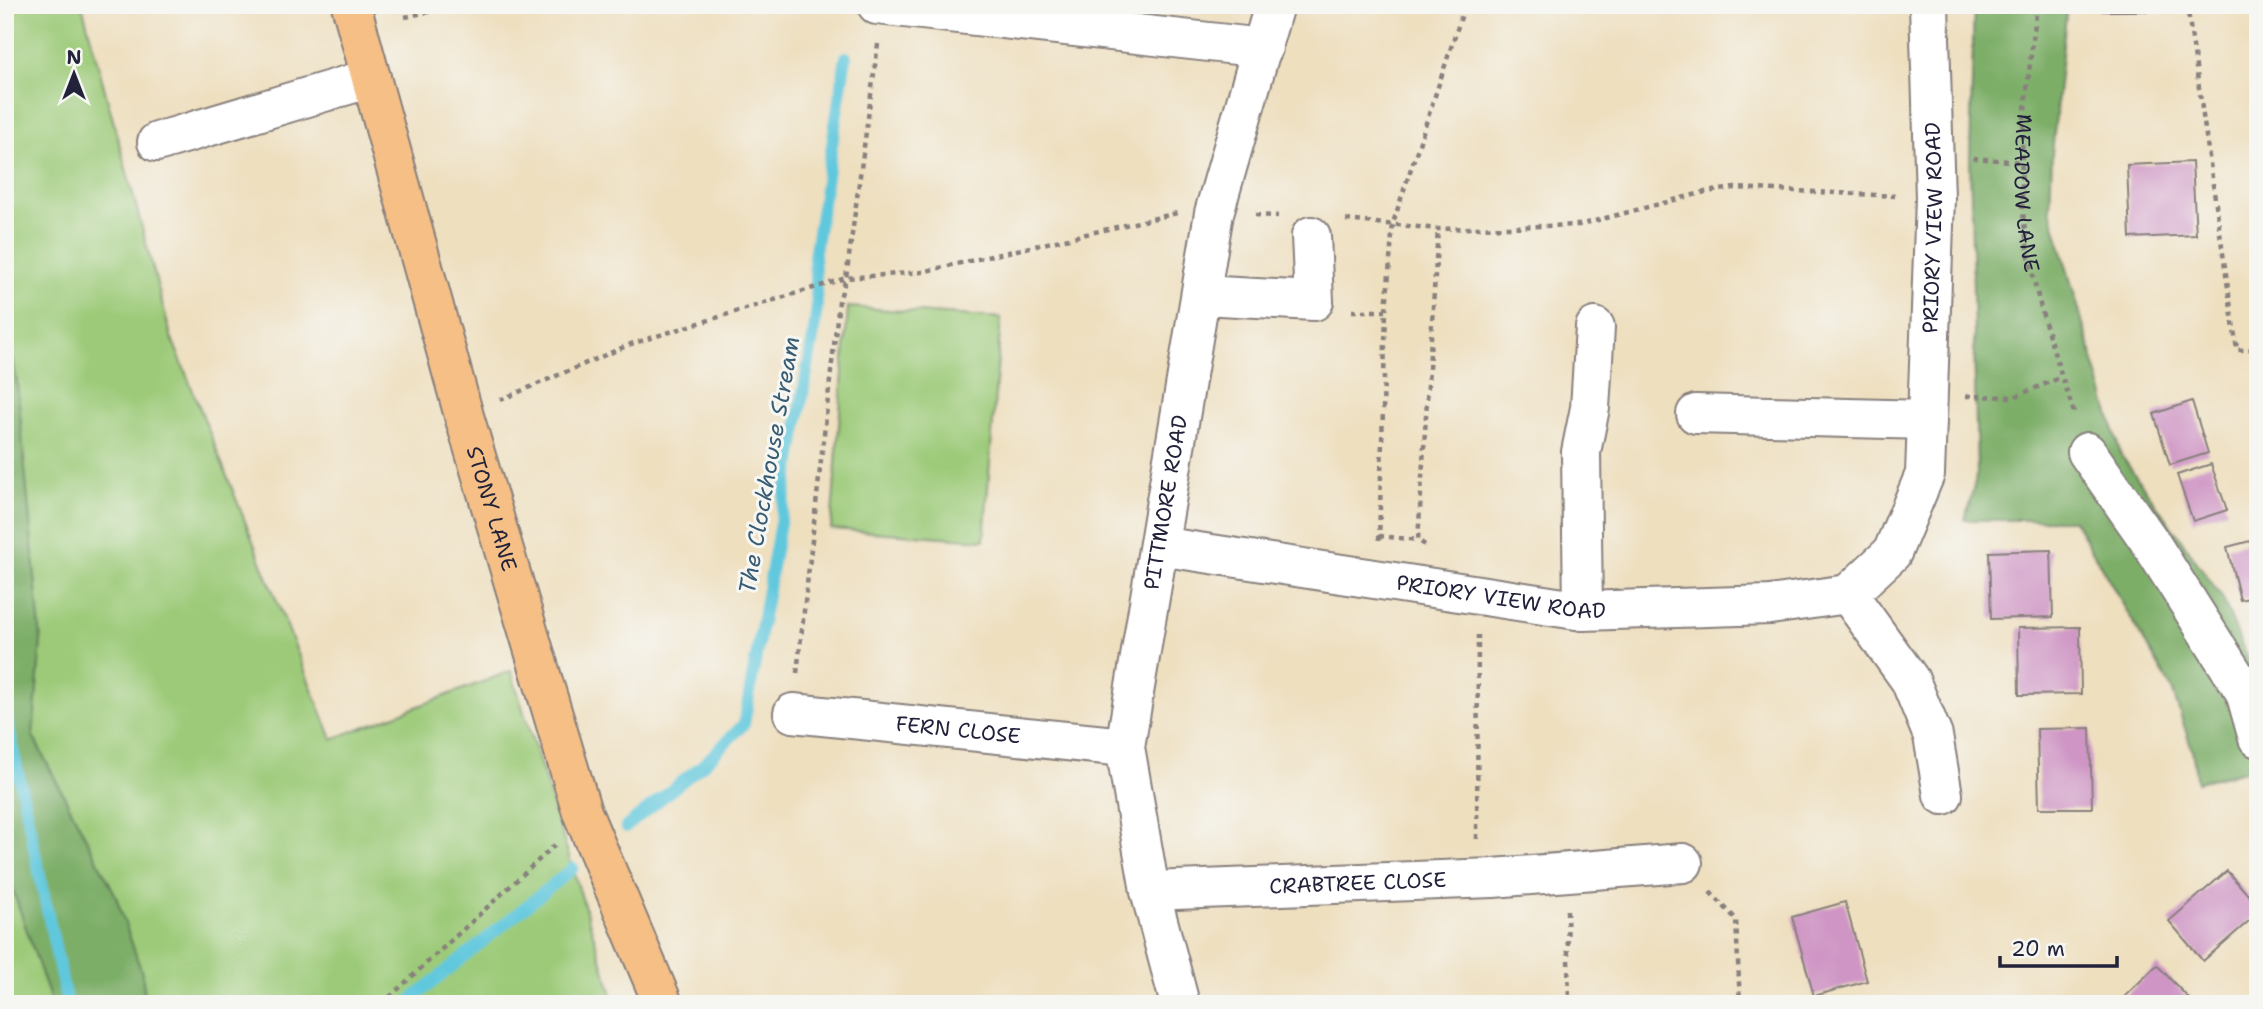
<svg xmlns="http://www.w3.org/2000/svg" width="2263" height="1009" font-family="'Shantell Sans',sans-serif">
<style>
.green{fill:#9cca78;stroke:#5f765a;stroke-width:2}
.forest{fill:#7dae68;stroke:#506852;stroke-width:2}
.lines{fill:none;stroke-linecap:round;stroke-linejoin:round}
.stream{stroke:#60c8dd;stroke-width:12}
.building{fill:#cf96c5}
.minor-casing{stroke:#88807d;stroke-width:42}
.major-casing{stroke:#88807d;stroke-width:42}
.path{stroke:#88807d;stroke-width:4.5;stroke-dasharray:5 5;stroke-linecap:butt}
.minor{stroke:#fff;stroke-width:38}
.major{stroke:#f5bf86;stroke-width:38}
.labels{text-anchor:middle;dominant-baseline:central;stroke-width:6;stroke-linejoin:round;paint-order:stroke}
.street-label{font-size:21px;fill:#22223b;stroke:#f6f6f2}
.water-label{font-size:23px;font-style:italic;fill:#385c74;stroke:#f6f6f2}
</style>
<rect width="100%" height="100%" fill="#f6f6f2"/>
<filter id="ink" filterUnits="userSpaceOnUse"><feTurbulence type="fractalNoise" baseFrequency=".0143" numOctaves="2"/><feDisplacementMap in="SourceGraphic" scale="14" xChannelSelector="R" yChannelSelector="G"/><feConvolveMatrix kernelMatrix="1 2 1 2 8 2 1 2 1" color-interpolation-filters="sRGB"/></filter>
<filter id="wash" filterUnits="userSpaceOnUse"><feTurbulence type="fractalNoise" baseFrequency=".00686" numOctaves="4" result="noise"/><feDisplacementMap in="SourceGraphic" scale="28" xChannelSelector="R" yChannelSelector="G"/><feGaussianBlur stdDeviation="1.57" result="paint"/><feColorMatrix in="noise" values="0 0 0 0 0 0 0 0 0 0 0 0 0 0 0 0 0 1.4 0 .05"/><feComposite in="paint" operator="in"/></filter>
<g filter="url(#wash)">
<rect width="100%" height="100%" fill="#eedfbf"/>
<g class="green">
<polygon points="5,5 82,5 171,336 332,739 511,671 615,1004 5,1004"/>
<polygon points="848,307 1001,318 984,540 831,529"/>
</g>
<g class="forest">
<polygon points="1974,5 2067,5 2052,154 2050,210 2121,455 2223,599 2258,685 2258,768 2197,782 2192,750 2172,689 2074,520 1965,520 1977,474 1970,156"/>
<polygon points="5,321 17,381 41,641 33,736 115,894 142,973 146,1004 52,1004 5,867"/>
</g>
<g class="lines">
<g class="stream">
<polyline points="5,711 67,1004"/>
<polyline points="626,827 706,762 744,724 813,338 817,306 814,257 846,57"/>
<polyline points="406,1004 573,868"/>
</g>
</g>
<g id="blocks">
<g class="building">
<rect x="2102" y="5" width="52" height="6"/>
<polygon points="2192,162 2196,235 2130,238 2127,165"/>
<polygon points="2192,401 2208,453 2170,465 2154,414"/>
<polygon points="2211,464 2227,510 2193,521 2177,475"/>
<polygon points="2258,539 2258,596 2240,600 2227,547"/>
<polygon points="2051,550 2053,617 1991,619 1989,552"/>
<polygon points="2080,627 2081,694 2019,695 2018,628"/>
<polygon points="2090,728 2092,808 2039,808 2037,729"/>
<polygon points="2227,871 2258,906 2258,913 2203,961 2169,921"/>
<polygon points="1845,902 1867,981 1814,996 1792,917"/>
<polygon points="2157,965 2194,1004 2117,1004"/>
</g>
</g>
</g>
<g filter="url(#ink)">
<use href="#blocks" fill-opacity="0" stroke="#88807d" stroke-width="2"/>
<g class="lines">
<g class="minor-casing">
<g id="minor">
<polyline points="877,5 1263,48"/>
<polyline points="157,142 371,78"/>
<polyline points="1201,295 1314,301 1311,236"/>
<polyline points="1696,414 1927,420"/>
<polyline points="2087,452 2150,542 2245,692 2258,738"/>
<path id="s2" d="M1159,546l424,65 187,-6 78,-11 44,-41 33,-79 10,-276 -6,-193"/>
<polyline points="1848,594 1910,680 1933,736 1943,795"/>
<polyline points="1583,611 1581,452 1590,408 1595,327"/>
<path id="s3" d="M793,713l332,34"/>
<path id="s4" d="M1150,891l343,-13 190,-15"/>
<path id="s5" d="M1180,1004l-30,-113 -25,-144 89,-534 60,-208"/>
</g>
</g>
<g class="major-casing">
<g id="major">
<path id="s6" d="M351,5l113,411 118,396 81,192"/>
</g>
</g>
<g class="path">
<path id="s1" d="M2037,5c-8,74 -22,151 -12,225 8,64 30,125 50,186"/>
<polyline points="2187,5 2237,350 2258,349"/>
<polyline points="405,17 461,5"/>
<polyline points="1973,158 2022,162"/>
<polyline points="1255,215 1278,216"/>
<polyline points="1346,220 1438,229 1579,225 1705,192 1735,188 1895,196"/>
<polyline points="1352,311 1386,311"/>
<polyline points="1966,396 2014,397 2062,377"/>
<polyline points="500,400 631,344 846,278 922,272 1177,213"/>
<polyline points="1379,536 1418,540"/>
<polyline points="1379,540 1386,311 1393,223 1465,5"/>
<polyline points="1425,545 1418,540 1438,229"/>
<polyline points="797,673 839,301 846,278 878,44"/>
<polyline points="1477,839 1478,635"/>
<polyline points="1710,892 1736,919 1740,1004"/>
<polyline points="1567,910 1569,1004"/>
<polyline points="382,1004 555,845"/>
</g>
<use href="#minor" class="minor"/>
<use href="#major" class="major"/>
</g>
</g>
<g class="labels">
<g class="street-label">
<text stroke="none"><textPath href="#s1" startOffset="189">MEADOW LANE</textPath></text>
<text stroke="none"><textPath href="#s2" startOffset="1087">PRIORY VIEW ROAD</textPath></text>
<text stroke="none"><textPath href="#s5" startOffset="511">PITTMORE ROAD</textPath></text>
<text stroke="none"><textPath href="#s6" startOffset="523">STONY LANE</textPath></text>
<text stroke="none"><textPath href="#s2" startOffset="346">PRIORY VIEW ROAD</textPath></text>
<text stroke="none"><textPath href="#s3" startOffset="166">FERN CLOSE</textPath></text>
<text stroke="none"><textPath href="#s4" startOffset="208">CRABTREE CLOSE</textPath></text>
</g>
<g class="water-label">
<text transform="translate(769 465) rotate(-80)">The Clockhouse Stream</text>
</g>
</g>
<rect width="2263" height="1009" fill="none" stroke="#f6f6f2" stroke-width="28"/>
<g transform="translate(74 74)" stroke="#f6f6f2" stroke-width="5" paint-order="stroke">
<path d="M0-5L12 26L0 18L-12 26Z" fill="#22223b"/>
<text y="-10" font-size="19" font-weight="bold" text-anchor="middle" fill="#22223b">N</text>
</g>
<path d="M2000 956v10h117v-10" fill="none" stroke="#22223b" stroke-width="3.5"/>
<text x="2011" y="956" font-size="21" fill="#22223b" stroke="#f6f6f2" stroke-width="5" paint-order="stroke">20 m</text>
</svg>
